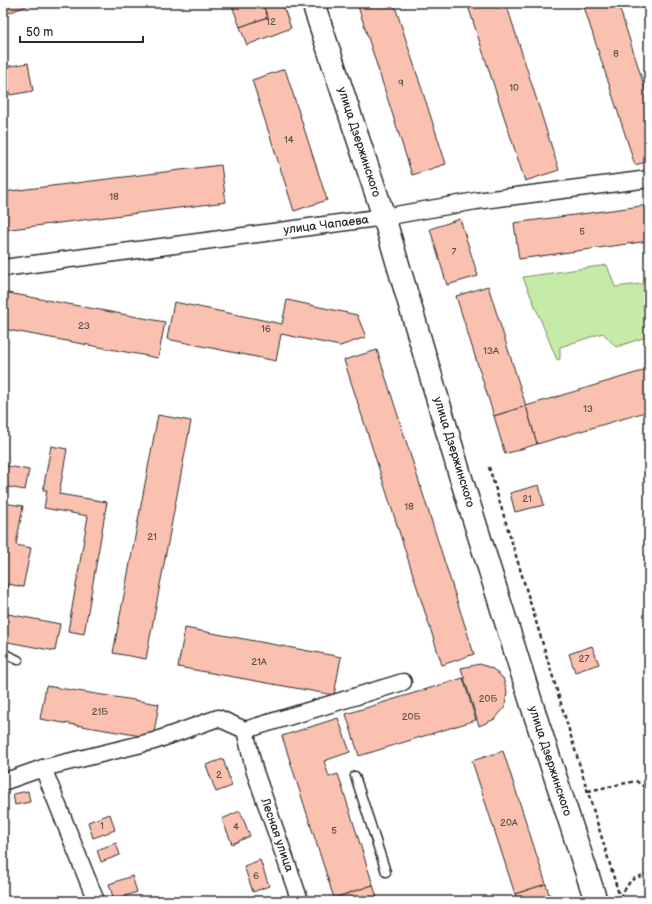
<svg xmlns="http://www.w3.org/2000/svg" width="652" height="904" font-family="'Balsamiq Sans',sans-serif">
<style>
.green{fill:#c6eba6;stroke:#788b68}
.building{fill:#fac1b0;stroke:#2b2b2b}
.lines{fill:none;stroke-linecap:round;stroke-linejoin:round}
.service-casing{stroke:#2b2b2b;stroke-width:11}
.minor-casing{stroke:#2b2b2b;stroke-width:19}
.secondary-casing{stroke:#2b2b2b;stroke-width:25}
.path{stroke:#2b2b2b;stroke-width:2.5;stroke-dasharray:4 3;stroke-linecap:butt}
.service{stroke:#fff;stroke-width:8}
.minor{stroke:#fff;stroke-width:16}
.secondary{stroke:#fff;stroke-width:22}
.labels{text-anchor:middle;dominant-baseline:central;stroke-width:3;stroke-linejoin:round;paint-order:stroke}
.number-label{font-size:10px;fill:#5f504c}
.street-label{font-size:12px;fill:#2b2b2b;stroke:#fff}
</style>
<rect width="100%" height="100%" fill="#fff"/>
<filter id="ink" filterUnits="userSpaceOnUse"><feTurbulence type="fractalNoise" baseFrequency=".025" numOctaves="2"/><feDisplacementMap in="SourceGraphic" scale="8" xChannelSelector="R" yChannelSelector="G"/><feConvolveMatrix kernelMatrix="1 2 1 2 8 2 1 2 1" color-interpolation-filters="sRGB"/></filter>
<g filter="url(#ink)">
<polygon class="green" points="607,265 615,287 649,283 649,336 616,347 603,333 560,347 560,359 557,360 523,277"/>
<g class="building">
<polygon points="3,3 34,3 3,15"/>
<polygon points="231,3 262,3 268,17 240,27"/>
<polygon points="262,3 282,3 291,28 247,45 240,27 268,17"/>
<polygon points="357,3 394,3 446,164 412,175"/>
<polygon points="478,3 506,3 559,170 525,181 468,6"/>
<polygon points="595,3 618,3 649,101 649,161 635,165 584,7"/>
<polygon points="28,63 33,91 10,95 5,67"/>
<polygon points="285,69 327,200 294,211 252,80"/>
<polygon points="221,165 226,202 3,230 3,192"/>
<polygon points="649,205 649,241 519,259 514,223"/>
<polygon points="460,219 478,276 447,285 430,229"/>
<polygon points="488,286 526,406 494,416 456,296"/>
<polygon points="3,292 165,322 158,358 3,329"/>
<polygon points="287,300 357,315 366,337 340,346 281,334 276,361 167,339 174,302 282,324"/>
<polygon points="377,350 474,654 442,665 344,360"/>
<polygon points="649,369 649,411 537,444 526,406"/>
<polygon points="526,406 537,444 505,454 494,416"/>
<polygon points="158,415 191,421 146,659 113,653"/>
<polygon points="51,446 67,449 59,494 107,502 84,634 68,631 88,516 44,508 47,490 43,490"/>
<polygon points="3,465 29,470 25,490 3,486"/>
<polygon points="539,485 544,505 515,512 510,493"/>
<polygon points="3,503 23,506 16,545 31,548 23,587 8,584 3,612"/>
<polygon points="3,613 60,624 55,651 3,641"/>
<polygon points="185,628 341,657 334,695 178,667"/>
<polygon points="592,646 599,664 575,672 569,654"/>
<polygon points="480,664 493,669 503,678 507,691 505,707 495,719 479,726 461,668"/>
<polygon points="463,678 476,720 359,756 346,714"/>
<polygon points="46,686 159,704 153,738 40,719"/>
<polygon points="338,718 350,752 324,761 329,777 338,774 373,885 334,898 282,736"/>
<polygon points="503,751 546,884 515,894 472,761"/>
<polygon points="223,759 232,786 216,792 206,765"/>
<polygon points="28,791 30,802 15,805 13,794"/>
<polygon points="240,811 250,836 232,844 222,819"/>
<polygon points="110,814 115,830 93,838 88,822"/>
<polygon points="116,843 120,855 101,862 97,850"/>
<polygon points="260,860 269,886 253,892 244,866"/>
<polygon points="132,876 137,892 114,900 109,884"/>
<polygon points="546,884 551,901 517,901 515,894"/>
<polygon points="373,885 378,901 335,901 334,898"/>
</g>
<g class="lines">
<g class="service-casing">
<g id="service">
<polyline points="3,653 18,660"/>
<polyline points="355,776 386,872"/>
</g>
</g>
<g class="minor-casing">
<g id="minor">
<polyline points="3,268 384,217 476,201 649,179"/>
<polyline points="245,730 254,769 300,901"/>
<polyline points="43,768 96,901"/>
<polyline points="3,782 43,768 154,741 218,718 245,730 403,682"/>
</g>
</g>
<g class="secondary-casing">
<polyline id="secondary" points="313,3 384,217 460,475 537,721 596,901"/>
</g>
<g class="path">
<polyline points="489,467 621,901"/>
<polyline points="588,791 636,781 649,790"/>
<polyline points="620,897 631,880 649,873"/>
</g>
<use href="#service" class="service"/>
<use href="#minor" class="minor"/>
<use href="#secondary" class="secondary"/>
</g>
</g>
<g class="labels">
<g class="number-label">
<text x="271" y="22">12</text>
<text x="616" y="54">8</text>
<text x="401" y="83">9</text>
<text x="514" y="88">10</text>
<text x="289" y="140">14</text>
<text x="114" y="197">18</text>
<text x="582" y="232">5</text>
<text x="454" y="252">7</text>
<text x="84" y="326">23</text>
<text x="266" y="329">16</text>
<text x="491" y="351">13А</text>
<text x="588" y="409">13</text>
<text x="527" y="499">21</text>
<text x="409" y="507">18</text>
<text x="152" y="537">21</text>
<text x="584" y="659">27</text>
<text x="259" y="662">21А</text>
<text x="488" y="699">20Б</text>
<text x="100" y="712">21Б</text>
<text x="411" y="717">20Б</text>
<text x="219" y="775">2</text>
<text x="509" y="823">20А</text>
<text x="102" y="826">1</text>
<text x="236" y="827">4</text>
<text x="334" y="831">5</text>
<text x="256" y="876">6</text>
</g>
<g class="street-label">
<text transform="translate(359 142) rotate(72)">улица Дзержинского</text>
<text transform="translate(326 225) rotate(-7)">улица Чапаева</text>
<text transform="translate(454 452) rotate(73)">улица Дзержинского</text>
<text transform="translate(550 761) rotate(72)">улица Дзержинского</text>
<text transform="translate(277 835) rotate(71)">Лесная улица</text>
</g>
</g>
<rect width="652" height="904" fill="none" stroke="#fff" stroke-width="16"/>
<rect x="8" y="8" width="636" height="888" fill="none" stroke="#2b2b2b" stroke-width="1.5" filter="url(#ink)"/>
<path d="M20 36v6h123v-6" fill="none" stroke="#2b2b2b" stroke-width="2"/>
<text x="26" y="36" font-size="12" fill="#2b2b2b" stroke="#ffffff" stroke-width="3" paint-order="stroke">50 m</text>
</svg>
